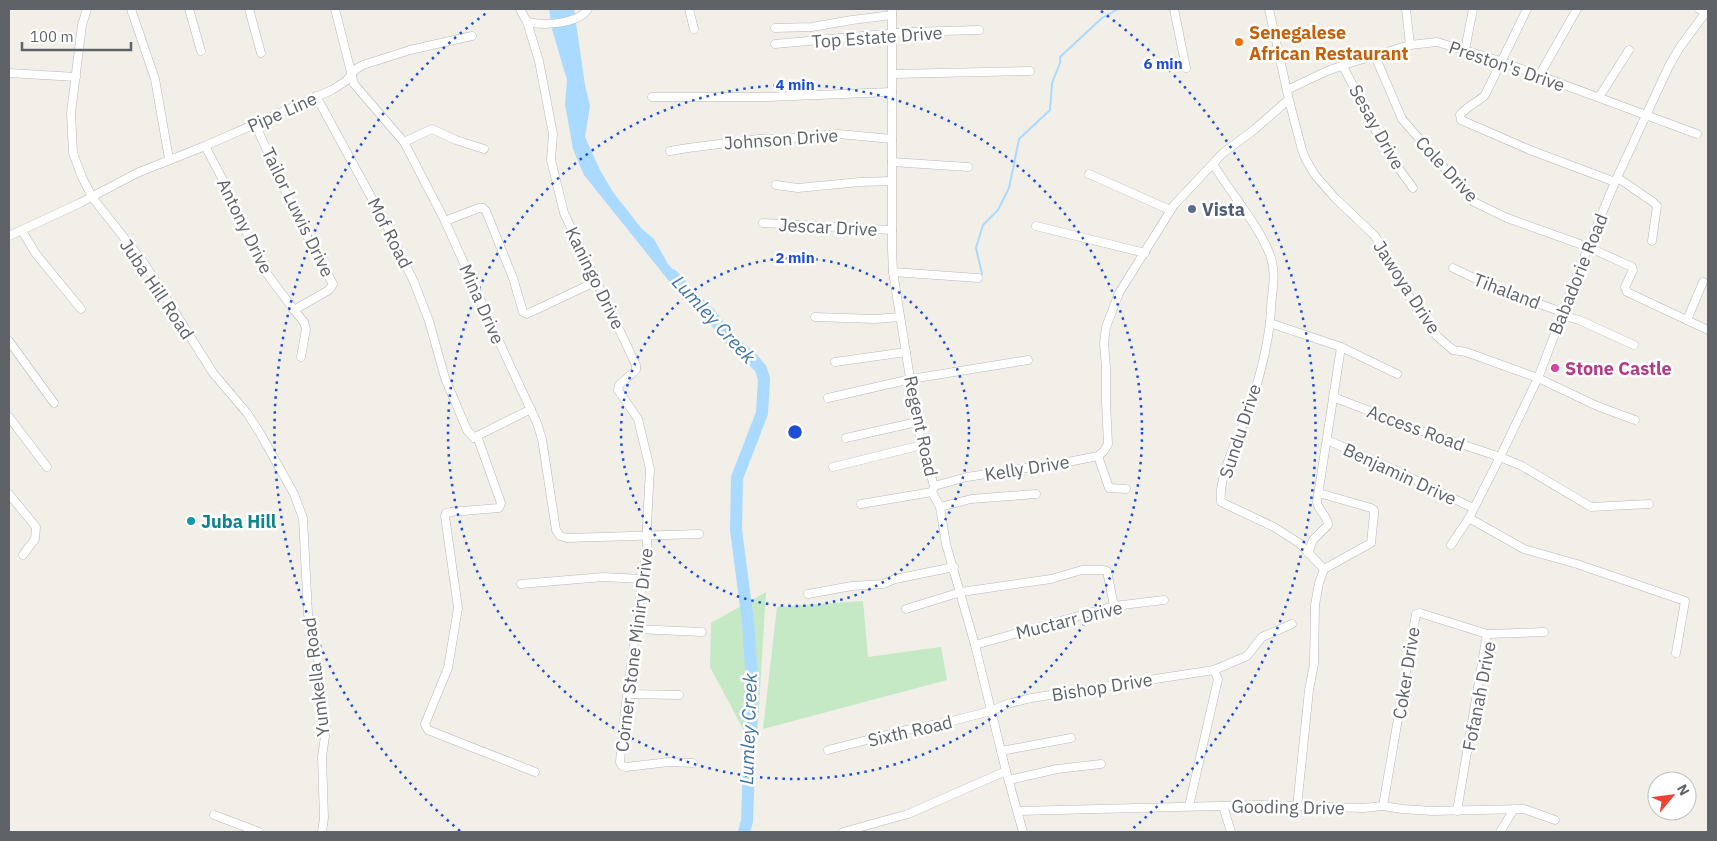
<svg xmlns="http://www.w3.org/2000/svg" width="1717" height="841" font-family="'IBM Plex Sans',sans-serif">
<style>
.green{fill:#c5e8c5}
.water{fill:#aadaff}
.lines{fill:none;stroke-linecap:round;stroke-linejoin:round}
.stream{stroke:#aadaff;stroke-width:2}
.river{stroke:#aadaff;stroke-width:12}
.minor-casing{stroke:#b5b8bc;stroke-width:9}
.minor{stroke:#fff;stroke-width:8}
.ring{fill:none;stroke:#1d4ed8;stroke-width:2.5;stroke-dasharray:2.5 5}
.food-dot{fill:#e8710a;stroke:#fff;stroke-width:2}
.service-dot{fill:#5c6f8a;stroke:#fff;stroke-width:2}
.hotel-dot{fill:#d1479c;stroke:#fff;stroke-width:2}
.culture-dot{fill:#0f9aa8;stroke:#fff;stroke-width:2}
.labels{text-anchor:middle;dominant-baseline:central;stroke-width:5;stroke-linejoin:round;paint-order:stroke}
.food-label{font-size:18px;font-weight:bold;fill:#c56008;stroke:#fff;text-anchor:start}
.street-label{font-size:18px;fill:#5f6368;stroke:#fff}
.service-label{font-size:18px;font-weight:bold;fill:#4e5e75;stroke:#fff;text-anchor:start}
.hotel-label{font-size:18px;font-weight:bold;fill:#b23c85;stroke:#fff;text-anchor:start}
.culture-label{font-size:18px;font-weight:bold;fill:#0d838f;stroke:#fff;text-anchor:start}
.water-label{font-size:19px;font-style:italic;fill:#4174aa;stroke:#fff}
.centre{fill:#1d4ed8;stroke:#fff;stroke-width:2.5}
.ring-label{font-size:15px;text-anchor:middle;font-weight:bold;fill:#1d4ed8;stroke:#fff;stroke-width:5;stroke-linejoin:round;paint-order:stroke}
</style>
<rect width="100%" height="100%" fill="#f1efe8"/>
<g class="green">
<polygon points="766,592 756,753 710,667 711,623"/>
<polygon points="863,601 868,657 941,647 947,680 763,729 777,607"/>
</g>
<polygon class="water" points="549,9 574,9 585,85 590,106 585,137 600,170 613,192 641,228 654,239 668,264 686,285 677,291 584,175 573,149 565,104 567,80 552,29"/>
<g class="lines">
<polyline class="stream" points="982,274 976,248 983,225 998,210 1009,188 1019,139 1050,110 1052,83 1060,63 1060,57 1102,18 1118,9"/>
<polyline class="river" points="672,275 692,297 709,313 734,344 749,355 761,369 764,379 762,413 737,478 736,530 748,622 752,682 747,821 744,832"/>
<g class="minor-casing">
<g id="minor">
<polyline points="87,9 82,25 71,113 73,153 82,177 92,197 144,263 213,373 247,413 260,433 294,494 303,518 308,614 319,666 318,682 326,729 322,757 324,818 322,832"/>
<polyline points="131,9 155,79 169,159"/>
<polyline points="189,9 201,51"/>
<polyline points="249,9 261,53"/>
<polyline points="335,9 354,84 404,142 445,221 502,348 537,423 542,439 556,530 560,536 567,538 699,534"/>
<polyline points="520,9 527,22 539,61 553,134 551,160 564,213 636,365 636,370 619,385 618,390 638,419 650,469 647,525 647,545 625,711 620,762 622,766 626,767 669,762 693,763"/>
<polyline points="689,9 694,29"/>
<polyline points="892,9 892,249 893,272 917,422 922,445 934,486 932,492 940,507 946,544 975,645 1006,771 1023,832"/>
<polyline points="1174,9 1186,68"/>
<polyline points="1269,9 1289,100 1302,150 1306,160 1315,175 1335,198 1375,236 1416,308 1437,336 1453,350 1466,352 1538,378 1597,406 1635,420"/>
<polyline points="1406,9 1410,45"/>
<path d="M1527,9l-42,86c-8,8 -18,11 -25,20l1,5 69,30 85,32"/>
<path d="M527,22c17,4 51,2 61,-13"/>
<polyline points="775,28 812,27 852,20 892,15"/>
<polyline points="775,44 907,32 979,30"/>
<polyline points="1465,50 1473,9"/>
<polyline points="1375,56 1402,119 1474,202 1507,218 1588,247 1632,267 1633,270 1625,287 1627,292 1708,330"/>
<polyline points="1343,66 1386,151 1413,188"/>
<polyline points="9,73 76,77"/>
<polyline points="893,74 1030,71"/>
<polyline points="1539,76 1577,9"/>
<polyline points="1287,90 1327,71 1350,63 1410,45 1437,42 1500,61 1697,134"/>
<polyline points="316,96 387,226 414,282 429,321 445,378 467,430 474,438 477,436"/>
<polyline points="652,97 768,97 892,92"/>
<polyline points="1599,97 1629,50"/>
<polyline points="255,124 300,223 333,284 329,290 294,310"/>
<polyline points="404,142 432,129 456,140 484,149"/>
<polyline points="205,146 224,182 262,267 294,310 304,322 306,329 301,357"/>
<polyline points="670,151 688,148 759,139 793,138 839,134 892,139"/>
<polyline points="892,162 968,167"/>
<path d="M1213,164c17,28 48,64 58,94 4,13 3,25 1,38 -1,8 -1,17 -2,26 -4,34 -14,69 -26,100 -9,21 -26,58 -23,80l53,25 25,16 25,26 -5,14 -4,22 -1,59 -5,26 -12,117"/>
<polyline points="1089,174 1170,210"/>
<polyline points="1618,178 1653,202 1657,206 1652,241"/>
<polyline points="776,185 798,188 860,182 891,181"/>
<polyline points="445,221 479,208 483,208 486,211 513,278 523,312 527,314 597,281"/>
<polyline points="763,223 892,230"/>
<polyline points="1036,226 1145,253"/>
<polyline points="22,231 36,254 81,309"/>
<polyline points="9,236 80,203 137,173 205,146 332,90 346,81 356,69 363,65 410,50 472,36"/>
<polyline points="1453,268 1495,288 1562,312"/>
<polyline points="893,272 978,278"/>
<polyline points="1561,315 1579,320 1634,345"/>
<polyline points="815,317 875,319 900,317"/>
<polyline points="1687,320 1703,282"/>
<polyline points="1270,323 1341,347 1397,374"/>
<polyline points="9,341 54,403"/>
<polyline points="835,362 906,352"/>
<polyline points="1333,397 1422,431 1500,457 1522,466 1591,507 1649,504"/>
<polyline points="828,398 911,379 1028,360"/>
<polyline points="531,409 477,436 501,503 499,508 450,512 446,513 445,516 458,608 448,668 425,724 428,730 535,772"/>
<polyline points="9,417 47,467"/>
<polyline points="846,438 917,422"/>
<polyline points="1327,440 1395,470 1473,508"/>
<polyline points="1098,456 1109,488 1126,489"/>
<polyline points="833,467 922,445"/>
<polyline points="934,486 967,477 1073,461 1098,456 1104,451 1108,444 1106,402 1106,368 1104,343 1106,327 1119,293 1174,205 1223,153 1255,129 1288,100"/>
<polyline points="1319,493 1371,508 1374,510 1374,514 1371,543 1324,569"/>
<polyline points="9,494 36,527 35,539 23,555"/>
<polyline points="861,504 932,492"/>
<polyline points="940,507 971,499 1036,494"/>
<polyline points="1469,518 1524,549 1577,564 1685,601 1676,653"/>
<polyline points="1451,545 1469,518 1500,457 1538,378 1588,247 1615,182 1669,66 1680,47 1706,12 1699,9"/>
<path d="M1308,553l5,-13 15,-15c0,-9 -10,-14 -11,-23l24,-155"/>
<polyline points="521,584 603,577 642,579"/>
<polyline points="808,594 852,586 883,584 895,579 954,567"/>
<polyline points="906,609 961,592 1051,579 1082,570 1104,570 1107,571 1114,606"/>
<polyline points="636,629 702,632"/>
<polyline points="975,645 1114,606 1164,600"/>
<polyline points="628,694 679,695"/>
<polyline points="828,750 906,730 948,722 991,711 1007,704 1031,698 1214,670 1247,656 1262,637 1292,624"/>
<polyline points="1001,751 1071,738"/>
<polyline points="1009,780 1057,769 1101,764"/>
<polyline points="1189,806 1218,679 1214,670"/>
<polyline points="1223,806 1231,832"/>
<polyline points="1383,806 1416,614 1420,613 1487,634 1544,632"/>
<polyline points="1018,811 1259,805 1363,808 1383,806 1402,809 1432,811 1524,809 1555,820"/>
<polyline points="1457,811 1487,634"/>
<polyline points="214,815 259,832"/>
<polyline points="843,832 908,814 1006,771"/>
<polyline points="1500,832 1514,809"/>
</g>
</g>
<use href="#minor" class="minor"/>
</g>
<g class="ring">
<circle cx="795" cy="432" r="174"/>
<circle cx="795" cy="432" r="347"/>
<path d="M460 831A521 521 0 0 1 489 11M1101 11A521 521 0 0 1 1130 831"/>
</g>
<circle class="food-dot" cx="1239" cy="42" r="5"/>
<circle class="service-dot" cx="1192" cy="209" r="5"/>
<circle class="hotel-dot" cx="1555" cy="368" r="5"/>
<circle class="culture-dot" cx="191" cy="521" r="5"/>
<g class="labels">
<g class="food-label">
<text x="1249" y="32">Senegalese<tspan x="1249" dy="21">African Restaurant</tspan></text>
</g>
<g class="street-label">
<text transform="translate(877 37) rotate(-4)">Top Estate Drive</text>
<text transform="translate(1507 66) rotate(19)">Preston's Drive</text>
<text transform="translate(282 112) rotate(-24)">Pipe Line</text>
<text transform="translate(1377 127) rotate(61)">Sesay Drive</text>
<text transform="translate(781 139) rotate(-4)">Johnson Drive</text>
<text transform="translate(1447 169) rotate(47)">Cole Drive</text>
<text transform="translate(298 212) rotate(64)">Tailor Luwis Drive</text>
<text transform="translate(245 226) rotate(64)">Antony Drive</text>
<text transform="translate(828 227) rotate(3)">Jescar Drive</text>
<text transform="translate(390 233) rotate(63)">Mof Road</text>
<text transform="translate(1578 274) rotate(-68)">Babadorie Road</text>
<text transform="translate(595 278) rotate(64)">Kaningo Drive</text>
<text transform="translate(1407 287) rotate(57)">Jawoya Drive</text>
<text transform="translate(157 289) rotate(56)">Juba Hill Road</text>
<text transform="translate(1507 291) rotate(21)">Tihaland</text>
<text transform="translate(482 304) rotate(66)">Mina Drive</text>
<text transform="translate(921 426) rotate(78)">Regent Road</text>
<text transform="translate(1416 428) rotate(20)">Access Road</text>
<text transform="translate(1240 431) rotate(-72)">Sundu Drive</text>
<text transform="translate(1027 468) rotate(-9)">Kelly Drive</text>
<text transform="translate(1400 474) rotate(25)">Benjamin Drive</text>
<text transform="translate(1069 620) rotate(-14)">Muctarr Drive</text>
<text transform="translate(634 650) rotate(-83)">Corner Stone Miniry Drive</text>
<text transform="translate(1406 673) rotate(-81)">Coker Drive</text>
<text transform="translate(316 677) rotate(-97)">Yumkella Road</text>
<text transform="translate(1102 687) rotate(-9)">Bishop Drive</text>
<text transform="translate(1479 696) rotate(-79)">Fofanah Drive</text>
<text transform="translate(910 731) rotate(-13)">Sixth Road</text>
<text transform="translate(1288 807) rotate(1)">Gooding Drive</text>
</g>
<g class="service-label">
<text x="1202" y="209">Vista</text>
</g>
<g class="hotel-label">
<text x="1565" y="368">Stone Castle</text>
</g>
<g class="culture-label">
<text x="201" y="521">Juba Hill</text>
</g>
<g class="water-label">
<text transform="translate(714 319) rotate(47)">Lumley Creek</text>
<text transform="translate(748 729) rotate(-88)">Lumley Creek</text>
</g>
</g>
<circle cx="795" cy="432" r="8" class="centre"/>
<g class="ring-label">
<text x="1163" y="69">6 min</text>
<text x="795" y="90">4 min</text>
<text x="795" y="263">2 min</text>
</g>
<rect width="1717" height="841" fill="none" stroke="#5f6368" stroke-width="20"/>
<g transform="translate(1672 796) rotate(61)"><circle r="24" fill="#ffffff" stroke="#bfc1c3"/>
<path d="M0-4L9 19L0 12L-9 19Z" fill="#ea4335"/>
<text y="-8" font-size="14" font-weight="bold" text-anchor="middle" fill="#5f6368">N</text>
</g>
<path d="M22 42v8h109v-8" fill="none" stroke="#5f6368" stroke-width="2.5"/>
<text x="30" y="42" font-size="15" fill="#5f6368" stroke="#ffffff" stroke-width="4" paint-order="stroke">100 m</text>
</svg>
